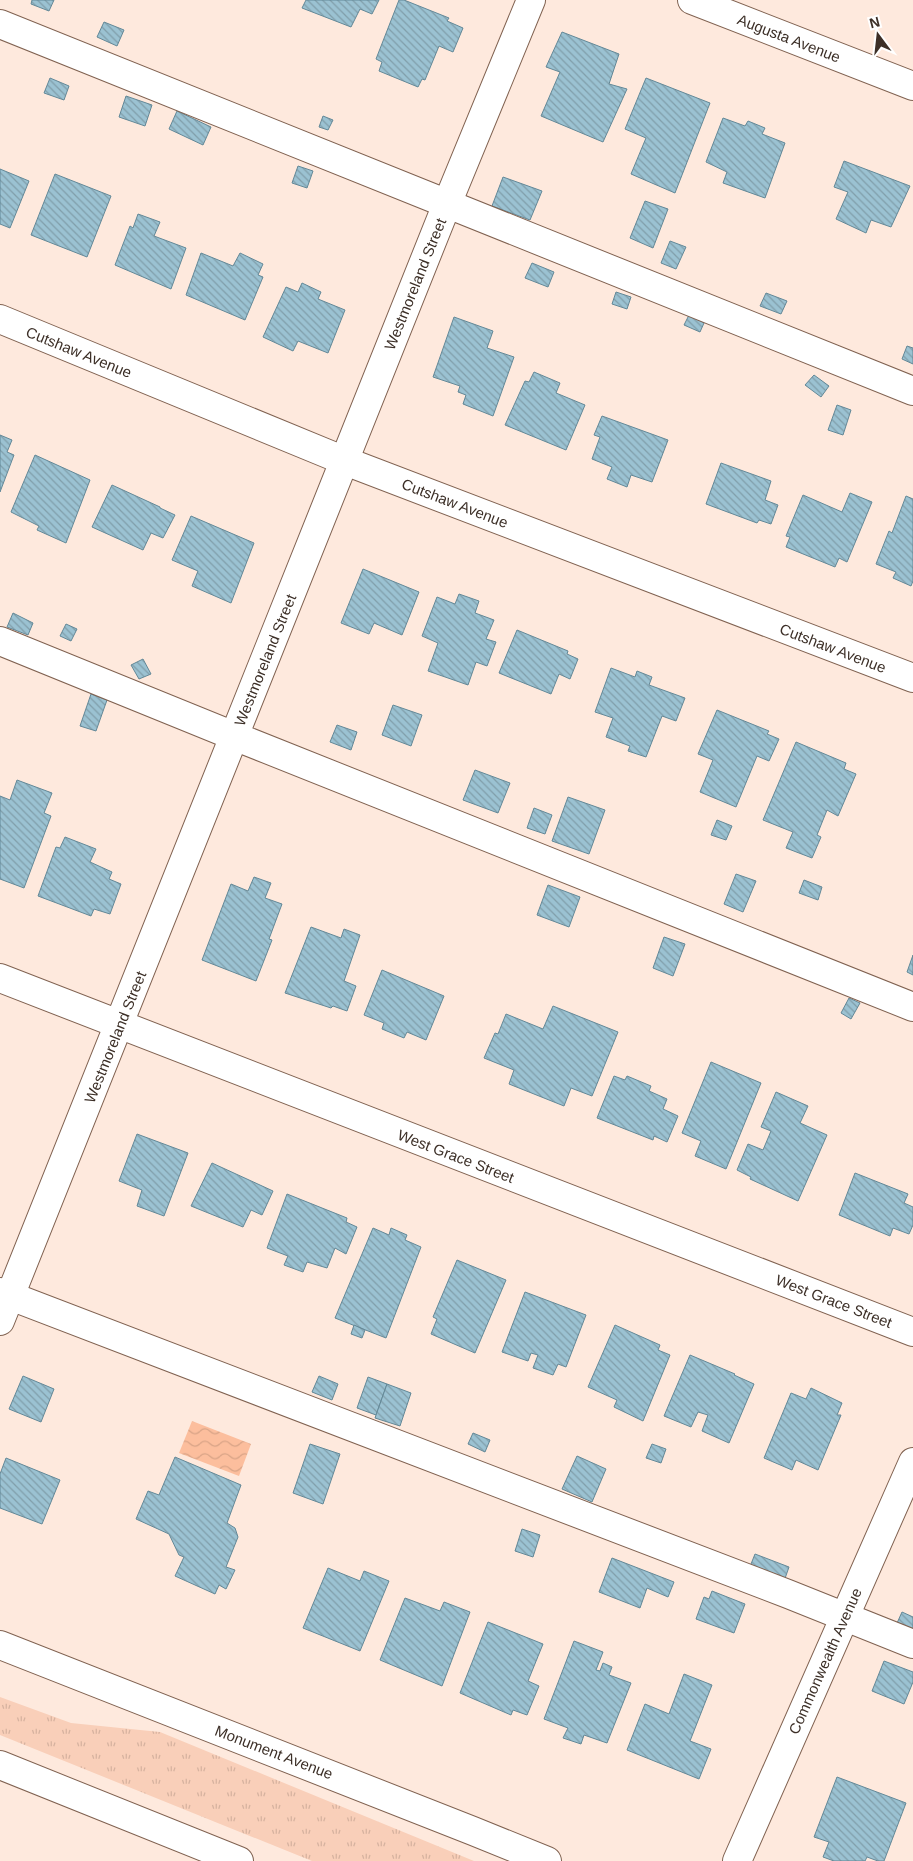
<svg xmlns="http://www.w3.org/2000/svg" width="913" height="1861" font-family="Arial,sans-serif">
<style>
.grass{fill:url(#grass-tufts)}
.water{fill:url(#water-waves)}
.building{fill:url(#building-back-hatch);stroke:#638897}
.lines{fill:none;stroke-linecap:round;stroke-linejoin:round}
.minor-casing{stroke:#806251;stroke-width:30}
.minor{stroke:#fff;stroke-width:28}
.labels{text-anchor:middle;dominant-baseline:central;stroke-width:5;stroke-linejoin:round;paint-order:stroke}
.street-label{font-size:15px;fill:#3c2f27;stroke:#fff}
</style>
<defs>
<pattern id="grass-tufts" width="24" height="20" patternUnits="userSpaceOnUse" patternTransform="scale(1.25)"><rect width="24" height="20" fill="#f9cfb9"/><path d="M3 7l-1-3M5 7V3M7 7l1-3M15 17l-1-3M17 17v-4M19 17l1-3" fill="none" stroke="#d6b29f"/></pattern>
<pattern id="water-waves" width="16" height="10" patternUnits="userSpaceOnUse" patternTransform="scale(1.25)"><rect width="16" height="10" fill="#fcbe9d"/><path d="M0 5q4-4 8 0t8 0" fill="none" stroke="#d9a487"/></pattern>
<pattern id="building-back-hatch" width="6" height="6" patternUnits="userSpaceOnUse" patternTransform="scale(1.25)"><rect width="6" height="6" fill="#9bc2d2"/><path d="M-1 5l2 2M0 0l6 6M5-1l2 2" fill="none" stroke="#809eaa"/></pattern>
</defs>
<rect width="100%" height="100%" fill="#fee9dd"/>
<polygon class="grass" points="0,1697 71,1723 160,1732 474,1861 312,1861 0,1735"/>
<polygon class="water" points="192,1421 251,1444 239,1476 179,1453"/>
<g class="building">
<polygon points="32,0 54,0 49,11 31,4"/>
<polygon points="306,0 379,0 372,14 360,9 351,27 302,8"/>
<polygon points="399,0 404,0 449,18 447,21 463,28 453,52 439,46 425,80 422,79 418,87 379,71 382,62 376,59"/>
<polygon points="104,22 124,30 117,46 97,37"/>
<polygon points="562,32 619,54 609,84 627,89 603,142 541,116 560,72 546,67"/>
<polygon points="50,78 69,86 64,100 44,93"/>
<polygon points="646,78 710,103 675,193 631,174 646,138 625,129"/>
<polygon points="126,96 152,105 145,126 119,117"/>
<polygon points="177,111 211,127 203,145 169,129"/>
<polygon points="323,116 333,120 328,130 319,127"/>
<polygon points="723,118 745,126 748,121 765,128 762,134 785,143 765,198 723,183 727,172 706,162"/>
<polygon points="844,161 910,186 891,227 871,220 866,233 836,219 848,192 834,187"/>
<polygon points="298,166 313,171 307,188 292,183"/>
<polygon points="0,169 29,181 10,228 0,224"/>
<polygon points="55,174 111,196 87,257 31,235"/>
<polygon points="503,177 542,191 530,220 492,206"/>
<polygon points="645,201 668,209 653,248 630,238"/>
<polygon points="138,214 160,222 154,236 186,248 171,289 115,265 130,226 133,228"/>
<polygon points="670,241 686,247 676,269 661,263"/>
<polygon points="201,253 233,266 240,253 263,264 258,275 263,277 245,320 186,295"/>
<polygon points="532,263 554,272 548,287 525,278"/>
<polygon points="302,283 321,292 318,299 345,310 328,353 298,341 293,351 263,337 286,287 298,292"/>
<polygon points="616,292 631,297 627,309 612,304"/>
<polygon points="766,293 787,301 781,314 760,306"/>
<polygon points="689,315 704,323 700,332 684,325"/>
<polygon points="454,317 493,331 487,348 514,357 493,416 463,404 466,395 458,392 460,386 433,377"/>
<polygon points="907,346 913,348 913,364 902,359"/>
<polygon points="534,372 560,383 556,393 585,405 566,450 505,425 525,381 529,382"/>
<polygon points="814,375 829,386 821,397 805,385"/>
<polygon points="837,405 851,410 843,435 828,430"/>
<polygon points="602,416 668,440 652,482 631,475 627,487 607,479 612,467 592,459 600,437 594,435"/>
<polygon points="0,435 12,440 7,452 14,455 0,492"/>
<polygon points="35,455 90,480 66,543 37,530 39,526 11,512"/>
<polygon points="721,463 771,481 765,500 778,505 771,524 759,520 757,523 706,504"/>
<polygon points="112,485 160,507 160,508 175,515 163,538 151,533 143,550 92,527"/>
<polygon points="850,493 872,502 847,562 839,558 835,567 786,547 790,537 786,536 803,495 842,512"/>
<polygon points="906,496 913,499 913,581 911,586 893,578 896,572 876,564 889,531 892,533"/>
<polygon points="191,516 254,543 231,603 192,586 198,571 172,560"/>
<polygon points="363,569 419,592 402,635 374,623 369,634 341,623"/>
<polygon points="459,594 479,601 475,613 494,620 486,639 496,642 487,666 476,662 468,685 428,671 438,643 422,636 437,597 455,604"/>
<polygon points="13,613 33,623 28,635 7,627"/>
<polygon points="66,624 77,629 71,641 60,636"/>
<polygon points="517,630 568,651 567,654 578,659 570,679 559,674 551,694 499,673"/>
<polygon points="143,659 151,674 139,679 131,665"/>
<polygon points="611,668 635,677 637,671 652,677 649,685 685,698 676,721 662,716 646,757 628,751 630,746 606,737 613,718 595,712"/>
<polygon points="91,694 107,700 96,731 80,726"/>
<polygon points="393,705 422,715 411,746 382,735"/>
<polygon points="717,710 769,731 767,734 779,739 769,761 757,756 736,807 700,792 713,760 698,754"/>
<polygon points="337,725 357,732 351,750 330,742"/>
<polygon points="796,742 846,763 844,769 856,774 838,816 827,810 817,835 821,837 812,858 786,848 793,832 763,820"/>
<polygon points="475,770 510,783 498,813 463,800"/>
<polygon points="17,780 52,793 44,813 51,816 24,888 0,879 0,796 10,800"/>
<polygon points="568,797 605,810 589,854 552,841"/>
<polygon points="534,808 552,815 545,834 527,828"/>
<polygon points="717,820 732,826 726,840 711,835"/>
<polygon points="65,837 96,849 90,862 112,872 109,879 121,884 110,914 94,909 91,916 38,896 56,847 60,848"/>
<polygon points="736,874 756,881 743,912 724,904"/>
<polygon points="254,877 271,883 265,898 282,904 269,939 272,940 256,981 202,960 231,884 248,891"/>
<polygon points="804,880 822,887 818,900 799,893"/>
<polygon points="548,885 580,897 569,927 537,915"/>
<polygon points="311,927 341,938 344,929 360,935 344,981 356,986 347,1011 333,1006 331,1008 285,993"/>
<polygon points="664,937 685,944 673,976 653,968"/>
<polygon points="913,955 913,975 907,972"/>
<polygon points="382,970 444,996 426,1040 407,1032 404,1038 382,1029 384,1023 364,1015"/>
<polygon points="849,998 860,1003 851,1019 841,1013"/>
<polygon points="553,1006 618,1032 592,1096 571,1088 564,1106 509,1084 514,1070 484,1058 495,1033 498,1034 506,1014 543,1029"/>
<polygon points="711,1062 761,1083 726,1169 695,1156 701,1141 682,1133"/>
<polygon points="614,1076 625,1080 627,1076 651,1086 649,1091 667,1099 663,1109 678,1116 667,1142 654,1136 653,1140 597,1118"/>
<polygon points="776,1092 808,1106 800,1123 827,1135 798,1201 750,1179 751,1177 737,1170 748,1144 763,1150 771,1131 761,1127"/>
<polygon points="137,1134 188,1153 164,1216 137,1206 142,1190 119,1181"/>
<polygon points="212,1163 273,1191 262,1215 251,1210 243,1227 191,1206"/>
<polygon points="855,1173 908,1194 904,1203 913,1207 913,1225 909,1234 893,1228 890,1236 839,1215"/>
<polygon points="287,1194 347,1218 346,1222 357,1227 346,1254 335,1248 327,1268 307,1262 303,1272 284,1265 288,1256 267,1248"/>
<polygon points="373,1228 389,1235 391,1228 407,1235 405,1240 421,1247 386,1338 335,1318"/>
<polygon points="457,1260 506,1280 475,1353 431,1334 437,1319 433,1317"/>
<polygon points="525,1292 586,1315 566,1367 558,1364 553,1375 533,1368 538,1355 531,1353 528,1361 502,1352"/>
<polygon points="354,1325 365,1330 362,1338 351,1334"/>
<polygon points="615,1325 660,1345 658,1350 670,1355 643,1421 614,1407 617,1400 588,1387"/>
<polygon points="690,1355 735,1374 734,1375 754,1384 729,1443 702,1431 708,1415 698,1412 691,1427 664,1416"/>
<polygon points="23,1376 54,1389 41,1422 9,1409"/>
<polygon points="319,1376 338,1384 332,1400 312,1392"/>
<polygon points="368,1377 387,1384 376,1415 357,1408"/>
<polygon points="387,1384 411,1393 400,1426 375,1418"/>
<polygon points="811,1388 842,1403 837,1415 841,1415 818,1470 796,1460 792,1470 764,1458 791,1393 806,1399"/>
<polygon points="473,1433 490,1440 485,1452 468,1444"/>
<polygon points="310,1444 340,1454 323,1504 293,1493"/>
<polygon points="652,1444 666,1449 661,1463 646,1458"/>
<polygon points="577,1456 606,1469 592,1502 562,1489"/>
<polygon points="175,1457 241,1485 227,1523 235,1528 238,1537 226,1567 235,1570 226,1589 219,1585 215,1594 175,1576 184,1557 179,1555 169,1534 136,1519 148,1491 159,1495"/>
<polygon points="6,1458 60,1480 42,1524 0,1508 0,1474"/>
<polygon points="522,1529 540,1535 533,1557 515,1551"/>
<polygon points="755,1554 789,1567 782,1587 747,1574"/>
<polygon points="612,1558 674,1582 668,1597 647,1588 640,1608 599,1592"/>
<polygon points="328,1568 360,1581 364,1571 389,1581 360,1651 303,1628"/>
<polygon points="712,1591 745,1604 734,1633 696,1619 704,1597 709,1599"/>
<polygon points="405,1598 440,1611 444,1602 470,1612 442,1686 380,1660"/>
<polygon points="902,1612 913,1617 913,1640 893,1632"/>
<polygon points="488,1622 543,1644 528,1681 539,1686 527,1715 513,1710 511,1715 460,1693"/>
<polygon points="574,1641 603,1652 596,1670 600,1671 603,1663 612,1667 609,1675 631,1683 607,1743 584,1735 581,1744 563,1738 568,1728 544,1719"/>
<polygon points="884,1661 913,1672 913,1682 904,1704 872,1691"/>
<polygon points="684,1674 712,1685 690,1741 711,1749 699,1779 627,1750 645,1704 669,1714"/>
<polygon points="837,1777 906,1803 884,1861 878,1861 867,1857 865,1861 834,1861 823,1857 829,1842 814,1837"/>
</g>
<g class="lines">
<g class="minor-casing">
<g id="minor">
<polyline points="692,0 913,86"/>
<polyline points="0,24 913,391"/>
<polyline points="0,319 345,461 913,678"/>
<polyline points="0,641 234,736 913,1007"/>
<polyline points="0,978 913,1332"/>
<polyline points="0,1292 788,1594 913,1644"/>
<polyline points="0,1321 447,204 531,0"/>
<polyline points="0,1645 473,1831 547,1861"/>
<polyline points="0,1765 239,1861"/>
<polyline points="737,1861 913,1462"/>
</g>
</g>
<use href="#minor" class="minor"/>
</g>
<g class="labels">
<g class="street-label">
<text transform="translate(789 38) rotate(21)">Augusta Avenue</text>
<text transform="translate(415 284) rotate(-68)">Westmoreland Street</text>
<text transform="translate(79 352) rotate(22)">Cutshaw Avenue</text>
<text transform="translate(455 503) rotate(21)">Cutshaw Avenue</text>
<text transform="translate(833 648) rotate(21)">Cutshaw Avenue</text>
<text transform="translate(265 660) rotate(-68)">Westmoreland Street</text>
<text transform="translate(115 1037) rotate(-68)">Westmoreland Street</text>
<text transform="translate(456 1156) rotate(21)">West Grace Street</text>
<text transform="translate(834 1301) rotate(21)">West Grace Street</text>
<text transform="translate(825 1661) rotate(-66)">Commonwealth Avenue</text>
<text transform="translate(274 1752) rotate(21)">Monument Avenue</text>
</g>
</g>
<g transform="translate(878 35) rotate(345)" stroke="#ffffff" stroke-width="4" paint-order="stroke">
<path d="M0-4L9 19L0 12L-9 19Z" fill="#3c2f27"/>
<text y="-8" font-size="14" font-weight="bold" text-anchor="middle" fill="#3c2f27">N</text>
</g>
</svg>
